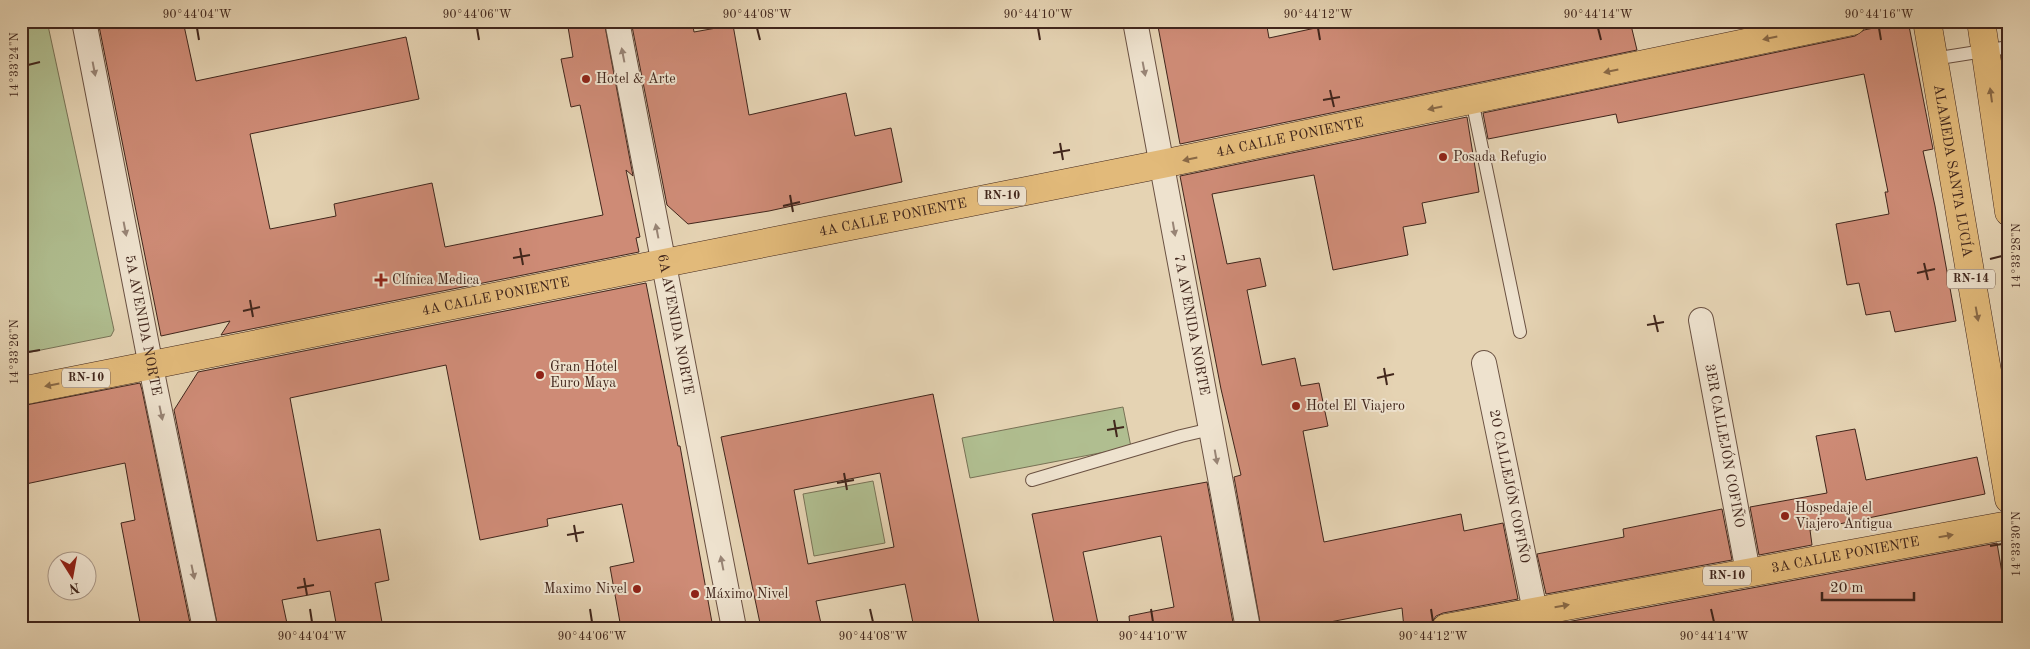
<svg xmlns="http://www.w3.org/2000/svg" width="2030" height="649" font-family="'Old Standard TT',serif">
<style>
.green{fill:#b0be90;stroke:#787256}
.building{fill:#ce8b76;stroke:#41261c;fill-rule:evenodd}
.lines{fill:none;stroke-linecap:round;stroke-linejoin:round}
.service-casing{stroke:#6a5142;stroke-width:14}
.minor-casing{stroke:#6a5142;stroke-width:26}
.primary-casing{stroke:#41261c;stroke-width:29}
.service{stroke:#eee2ce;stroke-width:12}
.minor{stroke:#eee2ce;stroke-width:24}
.primary{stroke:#e2ba7a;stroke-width:28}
.oneway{fill:#896946}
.oneway2{fill:#988475}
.ticks{fill:none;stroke:#41261c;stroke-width:2}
.poi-dot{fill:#8f2418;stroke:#eee2ce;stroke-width:2}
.labels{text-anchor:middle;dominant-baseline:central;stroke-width:4;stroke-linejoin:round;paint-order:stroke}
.shield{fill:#eee2ce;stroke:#755e51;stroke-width:1}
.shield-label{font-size:12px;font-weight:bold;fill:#41261c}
.poi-label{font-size:14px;fill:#41261c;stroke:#eee2ce;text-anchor:start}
.street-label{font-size:14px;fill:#41261c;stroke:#eee2ce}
.neatline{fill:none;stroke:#41261c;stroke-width:2}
.ticks-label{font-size:12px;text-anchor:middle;fill:#41261c}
</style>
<rect width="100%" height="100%" fill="#e5d3b3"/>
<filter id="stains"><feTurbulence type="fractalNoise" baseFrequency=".004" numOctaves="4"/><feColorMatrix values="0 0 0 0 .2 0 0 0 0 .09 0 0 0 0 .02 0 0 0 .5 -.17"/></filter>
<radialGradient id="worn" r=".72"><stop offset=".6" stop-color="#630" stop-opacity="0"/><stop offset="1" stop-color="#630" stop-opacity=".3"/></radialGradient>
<g class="green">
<polygon points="21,21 47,21 114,330 111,336 21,354"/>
<polygon points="1123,407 1131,447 970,478 962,438"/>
<polygon points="873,481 885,543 814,556 803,494"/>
</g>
<g class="building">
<polygon points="98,21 183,21 196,81 406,37 419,99 250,134 270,229 336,216 334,204 432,183 445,247 603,215 580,105 571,107 561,59 573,57 567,21 604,21 633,176 626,170 640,237 636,238 639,252 221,335 230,321 161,336"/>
<polygon points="631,21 692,21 694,32 733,25 749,115 846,93 855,136 891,128 902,182 769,211 688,224 667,205"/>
<polygon points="1157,21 1266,21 1269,38 1348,21 1630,21 1637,50 1180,144"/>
<polygon points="1908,21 1933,149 1923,151 1935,206 1956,321 1895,332 1890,311 1866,315 1859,283 1847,285 1836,224 1889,214 1885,192 1888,192 1864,74 1618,123 1616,114 1488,139 1483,113 1855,36 1864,30"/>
<polygon points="1467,117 1479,192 1422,203 1426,223 1403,227 1408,255 1333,270 1314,175 1212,194 1227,264 1260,258 1266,286 1247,290 1262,365 1295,358 1301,386 1319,383 1328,426 1303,431 1324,542 1461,514 1464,531 1503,523 1518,599 1443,613 1436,616 1432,622 1431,628 1404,628 1402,608 1299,628 1261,628 1234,477 1241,475 1221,389 1180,176"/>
<polygon points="646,283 678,446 680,446 713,628 621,628 610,567 634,562 622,504 547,519 548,526 480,540 446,365 290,398 317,541 380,529 389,580 375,583 383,628 337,628 330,591 282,600 288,628 218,628 174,410 198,372"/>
<polygon points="140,383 142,390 191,628 141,628 121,523 135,520 125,463 21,485 21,406"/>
<path d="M933,394l47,234h-66l-9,-44 -89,17 6,27h-61l-40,-191zM880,473l14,74 -86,17 -14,-74z"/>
<polygon points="1855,429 1866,480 1977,457 1985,494 1810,530 1812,545 1759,555 1750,507 1827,493 1816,436"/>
<polygon points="1207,482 1234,628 1130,628 1129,616 1174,607 1161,536 1083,552 1099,628 1055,628 1032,514"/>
<polygon points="1722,509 1732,560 1546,594 1537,554 1624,537 1623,529"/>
<polygon points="1997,543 2006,597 2009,628 1534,628"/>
</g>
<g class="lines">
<g class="service-casing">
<g id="service">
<polyline points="1933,59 2009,47"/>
<polyline points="1472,100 1520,332"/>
<polyline points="1032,480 1181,436 1211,429"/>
</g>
</g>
<g class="minor-casing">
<g id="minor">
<path id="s1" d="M84,21l71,366 50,241"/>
<path id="s2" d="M617,21l117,607"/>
<path id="s3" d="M1135,21l113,607"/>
<path id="s4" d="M1701,320l47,252"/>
<path id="s5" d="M1484,363l51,248"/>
</g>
</g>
<g class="primary-casing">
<g id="primary">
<path id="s6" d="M1927,21l82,478"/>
<polyline points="1981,21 2009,212"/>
<path id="s7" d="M21,391l1141,-227 690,-143"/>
<path id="s8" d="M1446,628l563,-103"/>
</g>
</g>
<use href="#service" class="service"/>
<use href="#minor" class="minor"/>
<use href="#primary" class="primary"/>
</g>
<defs><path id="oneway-solid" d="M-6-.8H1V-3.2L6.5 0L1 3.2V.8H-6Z" transform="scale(1.25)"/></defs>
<g class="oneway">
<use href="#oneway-solid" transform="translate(1770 38) rotate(168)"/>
<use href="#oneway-solid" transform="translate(1611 71) rotate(168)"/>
<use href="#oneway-solid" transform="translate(1991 95) rotate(-98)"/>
<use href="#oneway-solid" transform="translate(1435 108) rotate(168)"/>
<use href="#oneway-solid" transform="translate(1190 159) rotate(168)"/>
<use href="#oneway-solid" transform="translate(1977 314) rotate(80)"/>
<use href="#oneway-solid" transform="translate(52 385) rotate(169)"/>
<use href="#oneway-solid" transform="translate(1946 536) rotate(-10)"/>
<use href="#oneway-solid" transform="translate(1562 606) rotate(-10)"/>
</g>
<g class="oneway2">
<use href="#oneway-solid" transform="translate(623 55) rotate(-101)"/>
<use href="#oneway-solid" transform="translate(94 69) rotate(79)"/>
<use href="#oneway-solid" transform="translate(1144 69) rotate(79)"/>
<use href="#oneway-solid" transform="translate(125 229) rotate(79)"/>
<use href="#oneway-solid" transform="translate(1174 229) rotate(80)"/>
<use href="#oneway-solid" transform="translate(657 231) rotate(-101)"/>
<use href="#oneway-solid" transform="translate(161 413) rotate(78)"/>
<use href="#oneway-solid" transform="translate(1216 457) rotate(80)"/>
<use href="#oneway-solid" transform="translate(722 563) rotate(-101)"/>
<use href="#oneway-solid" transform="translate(193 572) rotate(78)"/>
</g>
<path class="ticks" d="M197,28l2,12M477,28l2,12M757,28l3,12M1038,28l2,12M1318,28l2,12M1598,28l3,12M1879,28l2,12M28,65l12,-3M1330,90l4,17M1323,100l17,-3M1060,143l3,17M1053,153l17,-3M790,195l3,17M783,206l17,-4M520,248l3,17M513,258l17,-3M1990,259l12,-3M1924,263l4,17M1917,273l18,-4M250,300l3,17M243,311l17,-4M1654,315l4,17M1647,325l17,-3M28,352l12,-2M1384,368l3,17M1377,378l17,-4M1114,420l3,17M1107,430l17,-3M844,473l3,17M837,483l17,-3M574,525l3,17M567,535l17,-3M1990,546l12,-2M304,578l3,17M297,588l17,-3M310,609l2,13M590,609l2,13M870,609l3,13M1151,609l2,13M1431,609l2,13M1711,609l3,13"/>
<g class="poi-dot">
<circle cx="586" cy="79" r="5"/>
<circle cx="1443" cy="157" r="5"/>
<path d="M378.5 272.5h5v5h5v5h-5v5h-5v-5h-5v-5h5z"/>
<circle cx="540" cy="375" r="5"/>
<circle cx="1296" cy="406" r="5"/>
<circle cx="1785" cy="516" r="5"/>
<circle cx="637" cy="589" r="5"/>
<circle cx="695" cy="594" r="5"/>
</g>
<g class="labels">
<g class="shield">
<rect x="978" y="186.5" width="48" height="19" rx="4"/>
<rect x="1947" y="269.5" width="48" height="19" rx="4"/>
<rect x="62" y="368.5" width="48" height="19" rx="4"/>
<rect x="1703" y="566.5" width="48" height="19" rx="4"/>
</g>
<g class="shield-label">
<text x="1002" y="196">RN-10</text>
<text x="1971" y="279">RN-14</text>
<text x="86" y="378">RN-10</text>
<text x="1727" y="576">RN-10</text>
</g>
<g class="poi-label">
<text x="596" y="79">Hotel &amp; Arte</text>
<text x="1453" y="157">Posada Refugio</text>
<text x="392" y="280">Clínica Medica</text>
<text x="550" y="367">Gran Hotel<tspan x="550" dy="16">Euro Maya</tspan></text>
<text x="1306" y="406">Hotel El Viajero</text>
<text x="1795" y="508">Hospedaje el<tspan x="1795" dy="16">Viajero Antigua</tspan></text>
<text x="627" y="589" text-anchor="end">Maximo Nivel</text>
<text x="705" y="594">Máximo Nivel</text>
</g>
<g class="street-label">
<text stroke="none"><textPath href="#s7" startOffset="1294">4A CALLE PONIENTE</textPath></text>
<text stroke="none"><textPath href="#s6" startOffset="152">ALAMEDA SANTA LUCÍA</textPath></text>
<text stroke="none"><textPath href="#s7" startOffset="889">4A CALLE PONIENTE</textPath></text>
<text stroke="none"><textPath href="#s7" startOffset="484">4A CALLE PONIENTE</textPath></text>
<text stroke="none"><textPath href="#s2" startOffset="309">6A AVENIDA NORTE</textPath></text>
<text stroke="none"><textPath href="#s3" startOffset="309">7A AVENIDA NORTE</textPath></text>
<text stroke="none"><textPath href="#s1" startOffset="310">5A AVENIDA NORTE</textPath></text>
<text stroke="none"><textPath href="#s4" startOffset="128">3ER CALLEJÓN COFIÑO</textPath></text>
<text stroke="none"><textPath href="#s5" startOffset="126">2O CALLEJÓN COFIÑO</textPath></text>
<text stroke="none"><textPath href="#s8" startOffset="406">3A CALLE PONIENTE</textPath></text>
</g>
</g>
<rect width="2030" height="649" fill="none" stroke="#e5d3b3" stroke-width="55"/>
<g transform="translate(72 576) rotate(169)"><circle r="24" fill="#eee2ce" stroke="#a99787"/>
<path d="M0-4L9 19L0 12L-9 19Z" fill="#8f2418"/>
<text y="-8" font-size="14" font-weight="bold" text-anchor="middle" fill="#41261c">N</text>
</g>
<path d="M1822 592v8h92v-8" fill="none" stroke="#41261c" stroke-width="2.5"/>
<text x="1830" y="592" font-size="15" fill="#41261c" stroke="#eee2ce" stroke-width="4" paint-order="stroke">20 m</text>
<rect x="28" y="28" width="1974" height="594" class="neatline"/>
<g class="ticks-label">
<text x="197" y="18">90°44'04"W</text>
<text x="477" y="18">90°44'06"W</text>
<text x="757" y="18">90°44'08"W</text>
<text x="1038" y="18">90°44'10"W</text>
<text x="1318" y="18">90°44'12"W</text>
<text x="1598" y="18">90°44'14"W</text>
<text x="1879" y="18">90°44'16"W</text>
<text transform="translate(14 65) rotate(-90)" y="4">14°33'24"N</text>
<text transform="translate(2016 256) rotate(-90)" y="4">14°33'28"N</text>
<text transform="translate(14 352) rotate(-90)" y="4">14°33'26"N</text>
<text transform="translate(2016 544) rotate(-90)" y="4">14°33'30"N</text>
<text x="312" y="640">90°44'04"W</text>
<text x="592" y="640">90°44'06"W</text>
<text x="873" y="640">90°44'08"W</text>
<text x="1153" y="640">90°44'10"W</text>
<text x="1433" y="640">90°44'12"W</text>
<text x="1714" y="640">90°44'14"W</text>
</g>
<rect width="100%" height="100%" filter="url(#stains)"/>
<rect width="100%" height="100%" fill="url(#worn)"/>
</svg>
